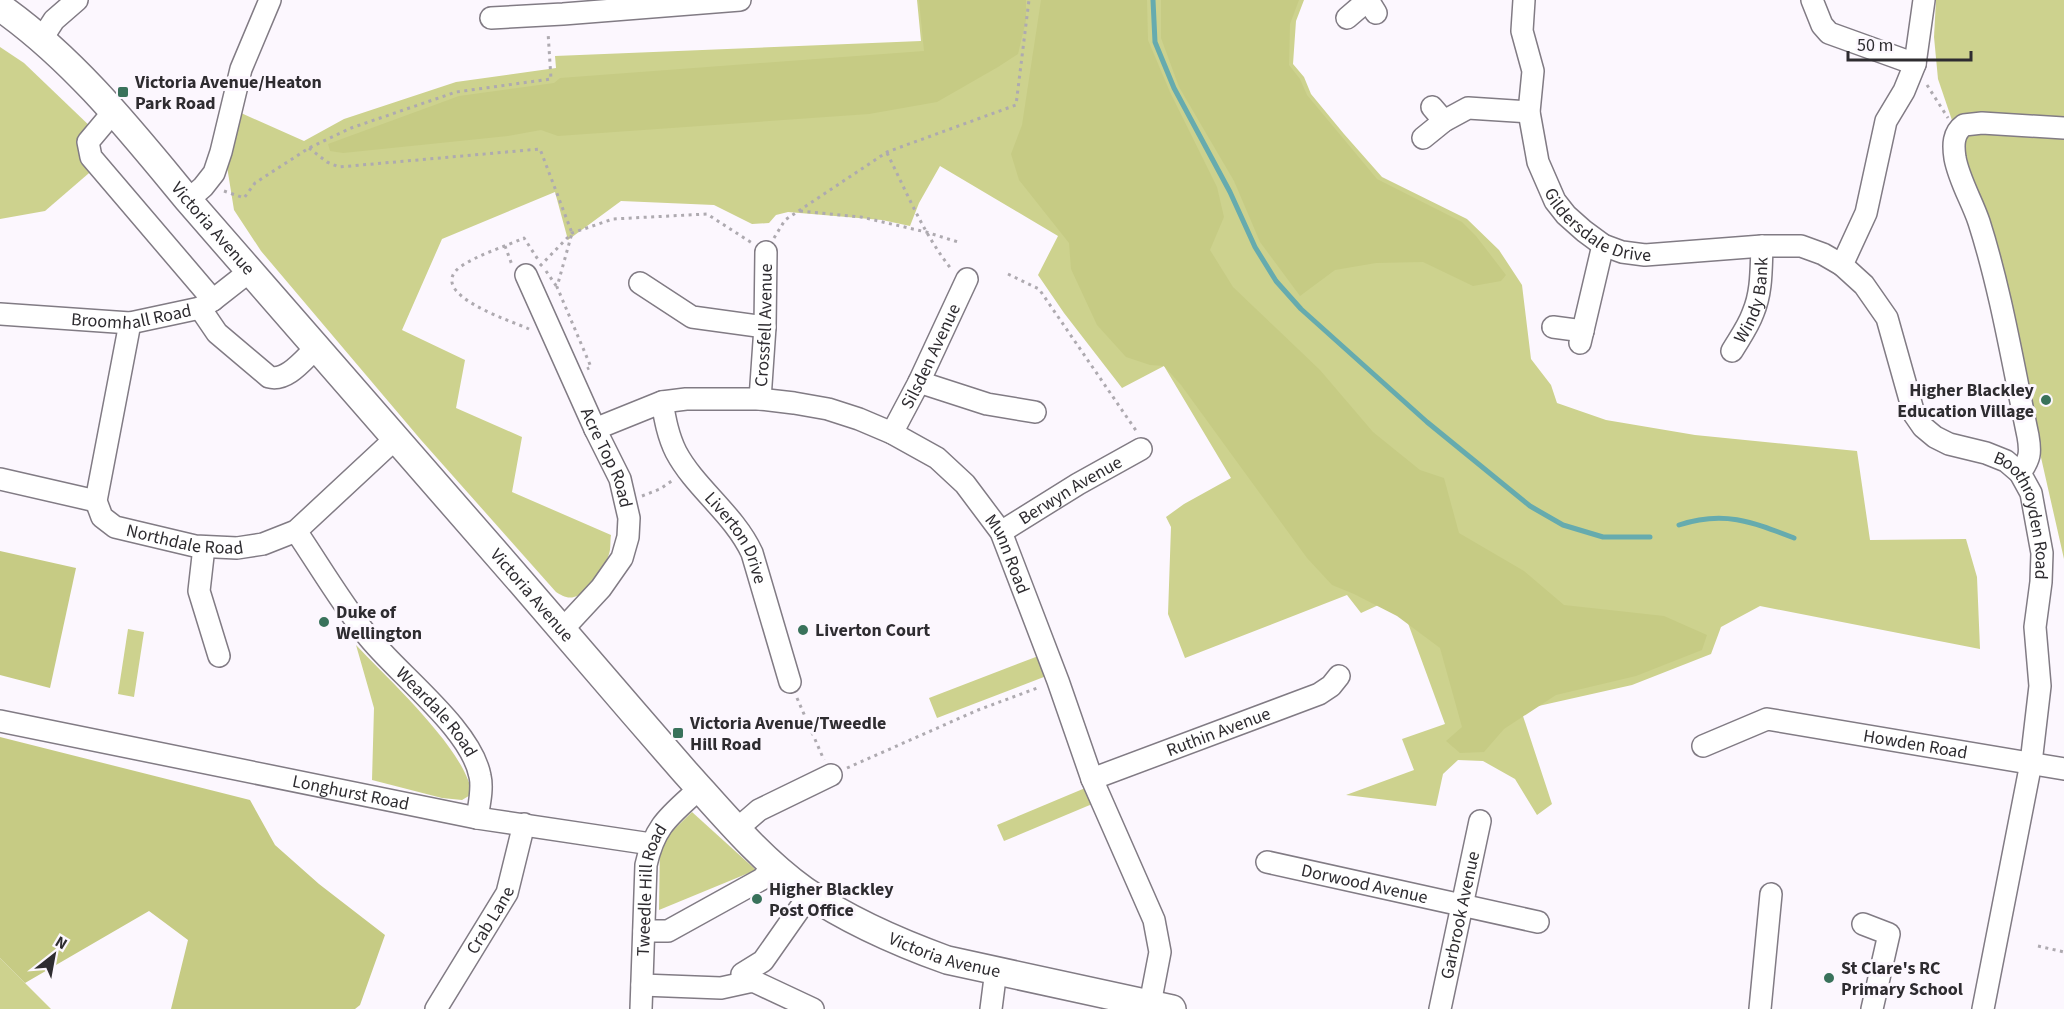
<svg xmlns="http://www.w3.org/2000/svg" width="2064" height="1009" font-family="'Source Sans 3',sans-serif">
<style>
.green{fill:#cdd28e}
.forest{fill:#c6cb84}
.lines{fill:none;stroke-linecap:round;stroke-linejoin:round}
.stream{stroke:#66abae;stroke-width:5}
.minor-casing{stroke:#817b84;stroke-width:24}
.major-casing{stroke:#817b84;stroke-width:30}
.path{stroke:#aeaab0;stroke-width:3;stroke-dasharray:3 4.5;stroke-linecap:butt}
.minor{stroke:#fff;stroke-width:21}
.major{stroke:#fff;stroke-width:27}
.poi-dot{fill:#39725b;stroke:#fcf7fe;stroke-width:2}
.labels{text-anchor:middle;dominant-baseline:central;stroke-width:6;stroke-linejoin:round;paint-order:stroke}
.poi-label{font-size:18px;font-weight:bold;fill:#2e2c30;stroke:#fcf7fe;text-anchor:start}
.street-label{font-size:18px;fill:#2e2c30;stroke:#fcf7fe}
</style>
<rect width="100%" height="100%" fill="#fcf7fe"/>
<g class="green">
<path d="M917,0h387l-8,21 -3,43 11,13 7,17 33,40 38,43 85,42 32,31 23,35 9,74 20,26 6,18 49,17 89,15 162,16 13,89 96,-1 11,38 3,72 -220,-43 -39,21 -10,27 -79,31 -111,25 31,94 -15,11 -22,-36 -32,-18 -25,-1 -15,14 -7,32 -90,-11 68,-25 -12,-31 43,-15 -47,-128 -37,17 -14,-18 -162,63 -17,-44 3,-87 -5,-10 18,-13 47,-26 -67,-112 -42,22 -58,-75 -26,-38 20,-39 -118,-70 -21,37 -9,23 -28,-6 -94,-8 -12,3 -7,8 -17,1 -38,-19 -93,-4 -53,39 -13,-48 -113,47 -40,91 63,30 -9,48 66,29 -10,55 99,43c-1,6 0,14 -2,19 -5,16 -18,39 -35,43 -7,2 -13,-2 -18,-5l-135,-152 -160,-189 -27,-41 -9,-56 16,-41 63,28 40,-22 112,-37 100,-14 -1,-12 366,-15z"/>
<polygon points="1936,0 2064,0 2064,128 1956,132 1938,79 1934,37"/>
<polygon points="0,47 24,63 95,131 103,161 45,211 0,219"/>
<polygon points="1973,132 2064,138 2064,559 1992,241 1960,149 1967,136"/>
<polygon points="128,629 144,632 134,697 118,694"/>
<path d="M356,645c32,34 110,105 116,149l-10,6 -20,-2 -70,-18 2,-72z"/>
<polygon points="1041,655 1049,675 937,718 929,698"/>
<polygon points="1090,786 1097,802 1004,841 997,825"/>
<polygon points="692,812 756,870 659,910 660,843"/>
<polygon points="0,958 51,1009 0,1009"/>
</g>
<g class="forest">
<polygon points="919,0 1026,0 1026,20 1018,54 998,67 937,102 869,114 558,136 541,130 508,136 343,153 330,151 328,144 459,96 554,83 560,78 924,51"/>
<polygon points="1041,0 1147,0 1148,40 1170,92 1217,187 1224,217 1210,250 1233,287 1320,370 1373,432 1420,470 1444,478 1459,533 1524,571 1564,605 1664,616 1707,635 1702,650 1636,676 1556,695 1504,729 1484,752 1460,753 1446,741 1462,727 1440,648 1397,616 1354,594 1332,585 1307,558 1181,385 1164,366 1150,365 1126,357 1097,325 1071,269 1069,243 1019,180 1011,154 1022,125"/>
<polygon points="1161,0 1299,0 1290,24 1289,65 1300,79 1307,95 1377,179 1462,222 1476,236 1506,275 1501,281 1473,286 1423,262 1376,263 1335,270 1300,296 1260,242 1234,181 1179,87 1161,38"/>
<polygon points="0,551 76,568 50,688 0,675"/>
<polygon points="0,737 250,800 275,845 319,884 385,935 360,1005 355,1009 171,1009 188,940 149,911 25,983 0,958"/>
</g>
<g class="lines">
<g class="stream">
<polyline points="1153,0 1155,42 1174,88 1230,192 1255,247 1276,281 1301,309 1427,422 1530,506 1563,525 1603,537 1650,537"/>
<path d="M1679,525c45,-15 74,-3 115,13"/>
</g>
<g class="minor-casing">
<g id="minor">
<path id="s1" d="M1524,0l-2,31 11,40 -4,41 9,50 17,39 11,14 18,16 19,14 19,7 23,3 117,-9h39l22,8 19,11"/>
<polyline points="1812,0 1822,25 1829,33 1915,64"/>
<path id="s2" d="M1924,0l-9,64 -11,27 -18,30 -20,92 -24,52 22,20 23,33 27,96 9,13 12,10 14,7 37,9 20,8 14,12 11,20 11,60 -1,29 -6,45 5,59 -9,77 -48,246"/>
<polyline points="491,18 563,14 740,0"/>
<polyline points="1347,18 1368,0 1376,13"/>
<polyline points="41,40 54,20 77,0"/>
<polyline points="1432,107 1444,121"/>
<polyline points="114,111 88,142 91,157 213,300"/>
<polyline points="1423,138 1444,121 1468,108 1529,112"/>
<polyline points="188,200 203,187 214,173 221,152 241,69 270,0"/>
<path id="s3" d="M526,275l69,154 25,50 9,39 -1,19 -6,21 -21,30 -39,42"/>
<polyline points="640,283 692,317 765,327"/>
<path d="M200,308l17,25 52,44c18,5 35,-18 47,-29"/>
<path id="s4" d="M0,314l130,9 70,-15 13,-8 37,-29"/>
<path id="s5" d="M130,323l-34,178 6,16 13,10 80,19 42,2 26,-4 33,-13 100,-93"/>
<polyline points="1553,327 1583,331"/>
<polyline points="1580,343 1603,245"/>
<path id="s6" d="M1732,351c7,-12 16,-24 21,-38 9,-21 8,-44 9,-67"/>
<polyline points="919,382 987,404 1035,412"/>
<path id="s7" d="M760,399l5,-72 1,-75"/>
<path id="s8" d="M662,402c3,17 6,34 14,50 19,36 58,62 76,101l38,129"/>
<path id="s9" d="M595,429l67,-27 24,-3h74l34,4 34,6 31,10 33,14 45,25 28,26 36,48 57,149 34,98 62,141 6,32 -10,52"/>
<path id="s10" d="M892,433l27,-51 48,-103"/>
<path d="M2020,473c10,-14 11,-20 8,-37 -15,-71 -27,-145 -49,-214 -7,-21 -20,-42 -24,-64 -2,-13 -2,-25 9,-33l18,-2 82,5"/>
<polyline points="0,479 96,501"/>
<path id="s11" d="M296,531c23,34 44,70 70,103 30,39 105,94 114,142 3,13 -1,29 -3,42"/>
<path id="s12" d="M1001,532l77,-48 63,-35"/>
<polyline points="204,547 199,591 219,656"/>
<path id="s13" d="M0,721l477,97 174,26"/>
<path id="s14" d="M1703,746l64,-27 297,50"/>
<path id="s15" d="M1092,779l227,-85 12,-8 8,-10"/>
<polyline points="737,829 759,810 831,775"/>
<path id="s16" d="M1267,862l271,60"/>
<polyline points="1863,924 1889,934 1872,1009"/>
<polyline points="644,931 668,931 762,879 773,866"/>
<polyline points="745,982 742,974 763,961 810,894"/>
<polyline points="642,985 721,988 753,981 813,1009"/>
<path id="s17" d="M436,1009l71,-116 17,-69"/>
<path id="s18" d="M641,1009l5,-144c9,-41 25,-50 54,-77"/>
<polyline points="991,1009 996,970"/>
<path id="s19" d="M1440,1009l40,-188"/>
<polyline points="1760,1009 1771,894"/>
</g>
</g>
<g class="major-casing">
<g id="major">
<path id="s20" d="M0,7c74,52 131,124 188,193 112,127 222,255 333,382 55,64 109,127 164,190 38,42 74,86 120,119 44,30 92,51 142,69l225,49"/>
</g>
</g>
<g class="path">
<polyline points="1927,85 1948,118"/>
<polyline points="309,148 327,162 339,167 540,149 572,233 557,287 591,367 587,369"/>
<path d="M887,153c20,40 37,82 65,117"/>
<polyline points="224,191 244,198 255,183 309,148 351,128 456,92 551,79 548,32"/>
<polyline points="800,211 861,217 926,232 958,242"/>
<polyline points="774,238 785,220 887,152 1016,105 1029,0"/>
<polyline points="505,246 512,265"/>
<polyline points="540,266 572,233 613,219 707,214 752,243"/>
<polyline points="546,271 557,287"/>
<polyline points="1008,274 1039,289 1137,432"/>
<path d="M529,329c-17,-8 -104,-35 -69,-62 17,-12 44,-20 64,-29l15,23"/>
<polyline points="642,496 660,489 673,480"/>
<polyline points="797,698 824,760"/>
<polyline points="847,768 978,710 1040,687"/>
<polyline points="2038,946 2064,952"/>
</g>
<use href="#minor" class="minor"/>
<use href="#major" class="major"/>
</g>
<g class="poi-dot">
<rect x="117" y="86" width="12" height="12" rx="3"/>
<circle cx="2046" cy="400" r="6"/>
<circle cx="324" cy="622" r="6"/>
<circle cx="803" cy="630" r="6"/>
<rect x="672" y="727" width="12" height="12" rx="3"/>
<circle cx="757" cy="899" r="6"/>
<circle cx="1829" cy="978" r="6"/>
</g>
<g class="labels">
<g class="poi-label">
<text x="135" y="82">Victoria Avenue/Heaton<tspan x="135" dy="21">Park Road</tspan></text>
<text x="2034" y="390" text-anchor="end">Higher Blackley<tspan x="2034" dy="21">Education Village</tspan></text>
<text x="336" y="612">Duke of<tspan x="336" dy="21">Wellington</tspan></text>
<text x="815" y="630">Liverton Court</text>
<text x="690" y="723">Victoria Avenue/Tweedle<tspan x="690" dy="21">Hill Road</tspan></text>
<text x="769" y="889">Higher Blackley<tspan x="769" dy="21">Post Office</tspan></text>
<text x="1841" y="968">St Clare's RC<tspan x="1841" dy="21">Primary School</tspan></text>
</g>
<g class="street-label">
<text stroke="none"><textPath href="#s1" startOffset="258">Gildersdale Drive</textPath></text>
<text stroke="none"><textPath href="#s20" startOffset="308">Victoria Avenue</textPath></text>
<text stroke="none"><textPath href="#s6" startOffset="56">Windy Bank</textPath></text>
<text stroke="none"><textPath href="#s4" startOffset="132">Broomhall Road</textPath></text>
<text stroke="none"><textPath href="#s7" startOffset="74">Crossfell Avenue</textPath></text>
<text stroke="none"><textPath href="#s10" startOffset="86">Silsden Avenue</textPath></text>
<text stroke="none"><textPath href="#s3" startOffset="200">Acre Top Road</textPath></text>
<text stroke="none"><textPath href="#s12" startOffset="81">Berwyn Avenue</textPath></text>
<text stroke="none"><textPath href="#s2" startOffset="615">Boothroyden Road</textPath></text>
<text stroke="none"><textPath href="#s5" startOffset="286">Northdale Road</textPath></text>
<text stroke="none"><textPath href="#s8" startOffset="158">Liverton Drive</textPath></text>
<text stroke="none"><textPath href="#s9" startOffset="480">Munn Road</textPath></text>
<text stroke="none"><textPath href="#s20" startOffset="794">Victoria Avenue</textPath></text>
<text stroke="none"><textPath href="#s11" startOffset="230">Weardale Road</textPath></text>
<text stroke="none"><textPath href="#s15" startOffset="135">Ruthin Avenue</textPath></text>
<text stroke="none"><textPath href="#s14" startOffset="220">Howden Road</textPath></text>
<text stroke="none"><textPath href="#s13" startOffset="358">Longhurst Road</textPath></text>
<text stroke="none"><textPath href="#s16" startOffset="100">Dorwood Avenue</textPath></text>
<text stroke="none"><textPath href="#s18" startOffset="120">Tweedle Hill Road</textPath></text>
<text stroke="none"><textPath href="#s19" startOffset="96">Garbrook Avenue</textPath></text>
<text stroke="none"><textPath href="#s17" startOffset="104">Crab Lane</textPath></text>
<text stroke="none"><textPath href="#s20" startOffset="1352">Victoria Avenue</textPath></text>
</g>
</g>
<g transform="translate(54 955) rotate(31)" stroke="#fcf7fe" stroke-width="4.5" paint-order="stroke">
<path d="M0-4.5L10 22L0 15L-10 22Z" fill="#2e2c30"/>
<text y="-9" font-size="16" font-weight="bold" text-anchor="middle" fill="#2e2c30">N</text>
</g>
<path d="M1848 51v9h123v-9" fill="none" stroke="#2e2c30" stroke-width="3"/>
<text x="1857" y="51" font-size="18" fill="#2e2c30" stroke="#fcf7fe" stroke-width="4.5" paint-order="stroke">50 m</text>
</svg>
